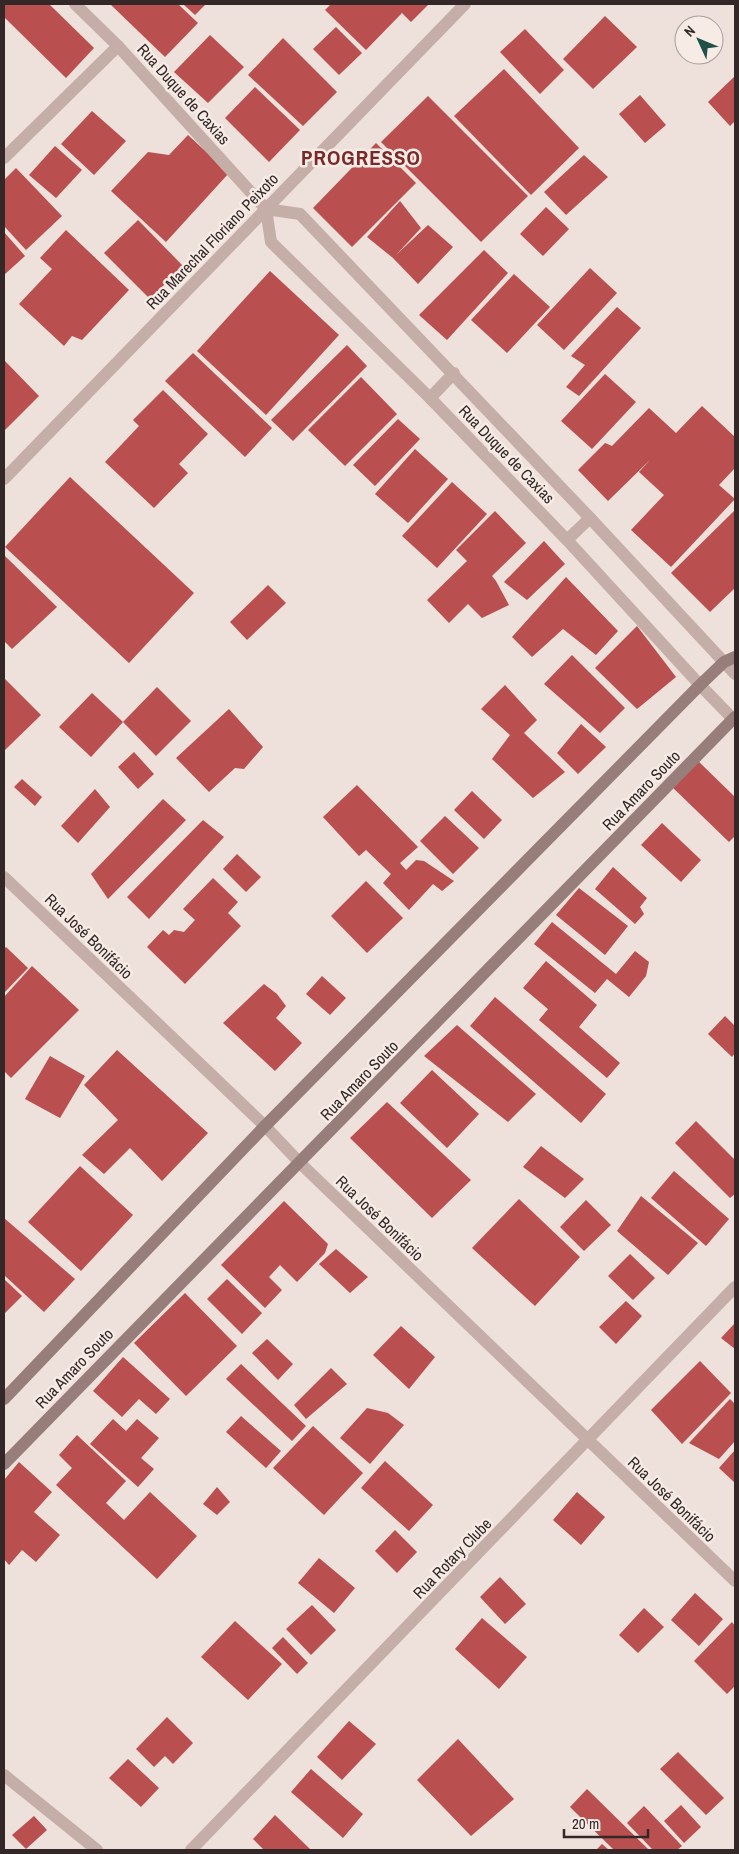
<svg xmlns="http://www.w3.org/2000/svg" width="739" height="1854" font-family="'Archivo Narrow',sans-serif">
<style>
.building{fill:#b94f4e}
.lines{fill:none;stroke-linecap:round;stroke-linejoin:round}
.street{stroke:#c5aea8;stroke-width:12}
.secondary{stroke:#987e7a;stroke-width:12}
.labels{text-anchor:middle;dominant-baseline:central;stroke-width:5;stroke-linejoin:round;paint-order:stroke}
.street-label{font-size:16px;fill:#332827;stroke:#f7ebe6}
.district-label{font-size:21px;font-weight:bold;letter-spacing:1px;fill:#792929;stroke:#f7ebe6}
</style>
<rect width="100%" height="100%" fill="#eee0da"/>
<g class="building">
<polygon points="4,4 49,4 94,48 66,78 4,17"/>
<polygon points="110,4 178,4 198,23 165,57"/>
<polygon points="183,4 206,4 195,15"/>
<polygon points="331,4 429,4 411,22 402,13 366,50 325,10"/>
<polygon points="605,16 637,47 593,89 563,59"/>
<polygon points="336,27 362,53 339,75 313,49"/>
<polygon points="525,29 564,70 540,94 500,52"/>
<polygon points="210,35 244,67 208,103 174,72"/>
<polygon points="283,38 337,92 303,126 248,75"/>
<polygon points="504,69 579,148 531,195 454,116"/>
<polygon points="735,76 735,121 730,126 708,102"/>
<polygon points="255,87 300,130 269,162 225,118"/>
<polygon points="640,95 666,125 645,143 619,114"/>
<polygon points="428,96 528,196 481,242 381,142"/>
<polygon points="92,111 126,141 94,175 61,144"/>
<polygon points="188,135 229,173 166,242 111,191 148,152 169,155"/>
<polygon points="376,143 416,183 352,247 313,208"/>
<polygon points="55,146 82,170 56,198 29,175"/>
<polygon points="584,155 608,177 566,215 544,192"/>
<polygon points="16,168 62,216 26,250 4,226 4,180"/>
<polygon points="400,201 421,228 396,255 428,225 453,247 418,284 393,258 367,237"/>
<polygon points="546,207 569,229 543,256 520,234"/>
<polygon points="138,220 183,266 150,299 104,253"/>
<polygon points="66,230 129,290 82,340 72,336 64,346 19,304 52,269 40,258"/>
<polygon points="4,232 25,256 4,275"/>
<polygon points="484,250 508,273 447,340 419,315"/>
<polygon points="590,268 617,293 564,350 537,325"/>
<polygon points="270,271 339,335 266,415 197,351"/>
<polygon points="514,274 550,307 507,353 471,320"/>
<polygon points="617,307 641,328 579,396 566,387 585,365 571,356"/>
<polygon points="347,345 367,366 293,441 271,420"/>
<polygon points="193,353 272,428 245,457 165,381"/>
<polygon points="4,360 39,396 4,431"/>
<polygon points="605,374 636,402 592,449 561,421"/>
<polygon points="361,377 397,414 345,466 308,430"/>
<polygon points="163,390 208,434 179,464 188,473 154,508 105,462 139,426 133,420"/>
<polygon points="702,406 735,437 735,468 719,485 735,499 671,567 631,530 664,495 639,472 650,460 608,501 578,470 605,443 612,446 649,408 676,433"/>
<polygon points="398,419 420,439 375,486 353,465"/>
<polygon points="415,449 448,479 408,523 375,494"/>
<polygon points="70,477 194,593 129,663 5,547"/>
<polygon points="452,482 487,514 437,568 402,536"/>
<polygon points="735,510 735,588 710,612 671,573"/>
<polygon points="495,511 526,543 492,576 496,581 509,605 482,618 468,604 449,623 427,600 467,561 456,550"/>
<polygon points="544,541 565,564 527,600 504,582"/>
<polygon points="5,556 57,607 12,649 4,641 4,557"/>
<polygon points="566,577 618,631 596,655 563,629 532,657 512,637"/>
<polygon points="268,585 286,603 247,640 230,622"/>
<polygon points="637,626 676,677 637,709 595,668"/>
<polygon points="572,655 625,708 600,733 544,684"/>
<polygon points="4,678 41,715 4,751"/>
<polygon points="505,685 537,720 524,733 565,772 533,798 492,759 510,735 481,709"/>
<polygon points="157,687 191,721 156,756 123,722"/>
<polygon points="92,693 123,722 91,757 59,727"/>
<polygon points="229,709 263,747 244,769 235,768 209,792 176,758"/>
<polygon points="581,724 606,747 578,774 557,753"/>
<polygon points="134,752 154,774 138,789 118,767"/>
<polygon points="695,758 735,797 735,836 729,842 669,784"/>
<polygon points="22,779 42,797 35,806 14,787"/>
<polygon points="357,785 418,847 400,863 406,870 416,860 424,861 454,881 442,891 433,884 409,910 383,883 391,874 366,850 359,856 323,817"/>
<polygon points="95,789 110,807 78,843 61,826"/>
<polygon points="472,791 502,820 484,839 454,810"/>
<polygon points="163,799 186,820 108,899 91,874"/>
<polygon points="445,816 479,848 453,874 420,841"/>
<polygon points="203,820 224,837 149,919 127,897"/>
<polygon points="662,823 701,860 681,882 641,845"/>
<polygon points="237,854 261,877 246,892 223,869"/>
<polygon points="613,867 647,898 640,907 644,914 635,924 595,889"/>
<polygon points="213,878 238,902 228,913 241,926 185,984 147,947 163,930 169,935 174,930 184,932 195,920 183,909"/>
<polygon points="366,881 403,918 367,953 331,916"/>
<polygon points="579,888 628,926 605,955 556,915"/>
<polygon points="552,922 616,974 635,951 649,962 646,976 629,997 607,979 595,993 534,944"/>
<polygon points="6,947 28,968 4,993 4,949"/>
<polygon points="546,961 597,1005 579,1027 620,1063 607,1078 539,1020 548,1009 523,988"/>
<polygon points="32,966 79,1010 11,1078 4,1071 4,997"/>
<polygon points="322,976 346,998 330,1015 306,994"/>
<polygon points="264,984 277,994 286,1006 276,1018 302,1043 275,1071 223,1023"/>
<polygon points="495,997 606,1094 581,1123 470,1026"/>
<polygon points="725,1016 735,1026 735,1053 732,1057 708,1034"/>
<polygon points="457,1025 536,1094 508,1122 424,1056"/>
<polygon points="117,1050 208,1133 162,1181 130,1148 104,1174 82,1155 118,1120 84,1085"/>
<polygon points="50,1056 85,1076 60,1118 25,1099"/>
<polygon points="432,1070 479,1114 447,1148 400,1103"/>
<polygon points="387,1102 471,1180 432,1218 350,1138"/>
<polygon points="696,1121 735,1160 735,1194 730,1198 675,1143"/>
<polygon points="541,1146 584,1179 565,1198 523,1167"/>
<polygon points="80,1166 133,1215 81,1271 28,1222"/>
<polygon points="674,1171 729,1219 706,1246 651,1198"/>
<polygon points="641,1196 698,1243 668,1275 617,1231"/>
<polygon points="519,1199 580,1257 535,1306 472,1248"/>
<polygon points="586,1200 611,1225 584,1251 560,1227"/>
<polygon points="284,1201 328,1244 325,1253 297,1282 280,1265 269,1277 282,1290 265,1308 221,1265"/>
<polygon points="4,1218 75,1279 44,1312 4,1275"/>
<polygon points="336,1249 368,1277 350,1293 319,1264"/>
<polygon points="630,1254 655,1278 633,1300 608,1276"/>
<polygon points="4,1279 22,1296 4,1314"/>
<polygon points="227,1279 262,1313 242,1334 207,1299"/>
<polygon points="185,1293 237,1346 186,1396 134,1343"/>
<polygon points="626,1301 642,1316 616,1344 599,1327"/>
<polygon points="735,1323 735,1349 721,1338"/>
<polygon points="401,1326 435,1357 409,1389 373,1355"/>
<polygon points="267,1339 293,1364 278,1380 252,1353"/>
<polygon points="123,1357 170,1399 156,1414 139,1399 122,1417 93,1391"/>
<polygon points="700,1361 731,1393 682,1444 651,1410"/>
<polygon points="241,1364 306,1426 292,1441 226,1379"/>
<polygon points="331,1368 347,1384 306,1419 294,1405"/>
<polygon points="730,1399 735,1404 735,1441 719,1459 689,1443"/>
<polygon points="367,1408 388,1413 404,1425 370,1464 340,1438"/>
<polygon points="241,1416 281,1451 266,1468 226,1432"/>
<polygon points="113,1419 126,1431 137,1419 159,1438 141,1458 154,1469 138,1487 90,1444"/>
<polygon points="313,1426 363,1473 324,1515 273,1468"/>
<polygon points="77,1435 126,1481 106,1503 124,1520 150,1492 197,1536 157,1579 56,1485 72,1468 59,1455"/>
<polygon points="735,1450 735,1483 719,1468"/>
<polygon points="385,1461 433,1505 409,1531 361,1488"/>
<polygon points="19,1462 52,1492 34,1512 60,1535 36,1562 22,1550 9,1565 4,1559 4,1480"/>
<polygon points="217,1487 230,1502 217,1515 203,1504"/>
<polygon points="577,1492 605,1517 581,1545 553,1520"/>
<polygon points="395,1530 417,1552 397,1573 375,1551"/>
<polygon points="319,1558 355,1588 334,1613 298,1583"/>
<polygon points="500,1577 526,1604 505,1624 480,1597"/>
<polygon points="695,1593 723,1619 699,1646 671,1620"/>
<polygon points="312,1605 336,1630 311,1655 286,1629"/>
<polygon points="644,1608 664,1627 638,1653 619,1635"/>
<polygon points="482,1618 527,1657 499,1689 455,1649"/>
<polygon points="235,1621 282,1664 248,1700 201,1657"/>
<polygon points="732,1622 735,1626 735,1686 727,1694 694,1661"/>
<polygon points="283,1637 308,1663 297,1674 272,1648"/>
<polygon points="167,1717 193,1743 173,1764 165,1756 154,1767 136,1749"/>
<polygon points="349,1721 376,1744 342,1780 317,1757"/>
<polygon points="458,1739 514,1799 471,1836 417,1780"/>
<polygon points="678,1752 724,1798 706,1815 660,1769"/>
<polygon points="128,1759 159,1788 141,1807 109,1778"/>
<polygon points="311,1769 363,1814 343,1838 291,1792"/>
<polygon points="587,1789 649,1850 614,1850 570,1807"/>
<polygon points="681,1805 701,1827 684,1843 664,1821"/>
<polygon points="644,1806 682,1846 677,1850 653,1850 627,1823"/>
<polygon points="275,1815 311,1850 264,1850 253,1839"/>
<polygon points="34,1816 47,1830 26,1849 12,1835"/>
<polygon points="602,1844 609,1850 596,1850"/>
</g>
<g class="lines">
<g class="street">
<polyline points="75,4 118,46 266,209 271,242 430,398 567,540 700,685 735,721"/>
<polyline points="4,158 118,46"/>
<polyline points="266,209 300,214 590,518 735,674"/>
<polyline points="430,398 454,373"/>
<polyline points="4,479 465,4"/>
<polyline points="567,540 590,518"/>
<polyline points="4,877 265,1126 300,1163 735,1581"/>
<polyline points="4,1775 97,1850"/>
<polyline points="191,1850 735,1287"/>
</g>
<g class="secondary">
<polyline points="4,1399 265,1126 700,685 724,662 735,657"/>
<polyline points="4,1464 735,717"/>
</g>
</g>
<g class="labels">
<g class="street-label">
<text transform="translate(184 94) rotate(48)">Rua Duque de Caxias</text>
<text transform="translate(212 241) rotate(-46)">Rua Marechal Floriano Peixoto</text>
<text transform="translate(507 454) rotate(46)">Rua Duque de Caxias</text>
<text transform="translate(641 790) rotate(-46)">Rua Amaro Souto</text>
<text transform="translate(89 936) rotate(44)">Rua José Bonifácio</text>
<text transform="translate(359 1080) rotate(-46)">Rua Amaro Souto</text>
<text transform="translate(380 1218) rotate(44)">Rua José Bonifácio</text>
<text transform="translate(74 1368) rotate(-46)">Rua Amaro Souto</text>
<text transform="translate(672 1499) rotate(44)">Rua José Bonifácio</text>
<text transform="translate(452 1558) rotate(-46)">Rua Rotary Clube</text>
</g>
<g class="district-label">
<text x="361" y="157">PROGRESSO</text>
</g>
</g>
<rect width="739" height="1854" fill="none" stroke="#332827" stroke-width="10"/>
<g transform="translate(699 40) rotate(314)"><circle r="24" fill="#f7ebe6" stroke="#a99d9a"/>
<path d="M0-4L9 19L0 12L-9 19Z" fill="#215048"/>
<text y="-8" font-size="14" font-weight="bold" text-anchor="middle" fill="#332827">N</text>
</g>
<path d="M564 1829v8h84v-8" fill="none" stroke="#332827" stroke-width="2.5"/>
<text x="572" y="1829" font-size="15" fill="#332827" stroke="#f7ebe6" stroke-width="4" paint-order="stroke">20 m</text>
</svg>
